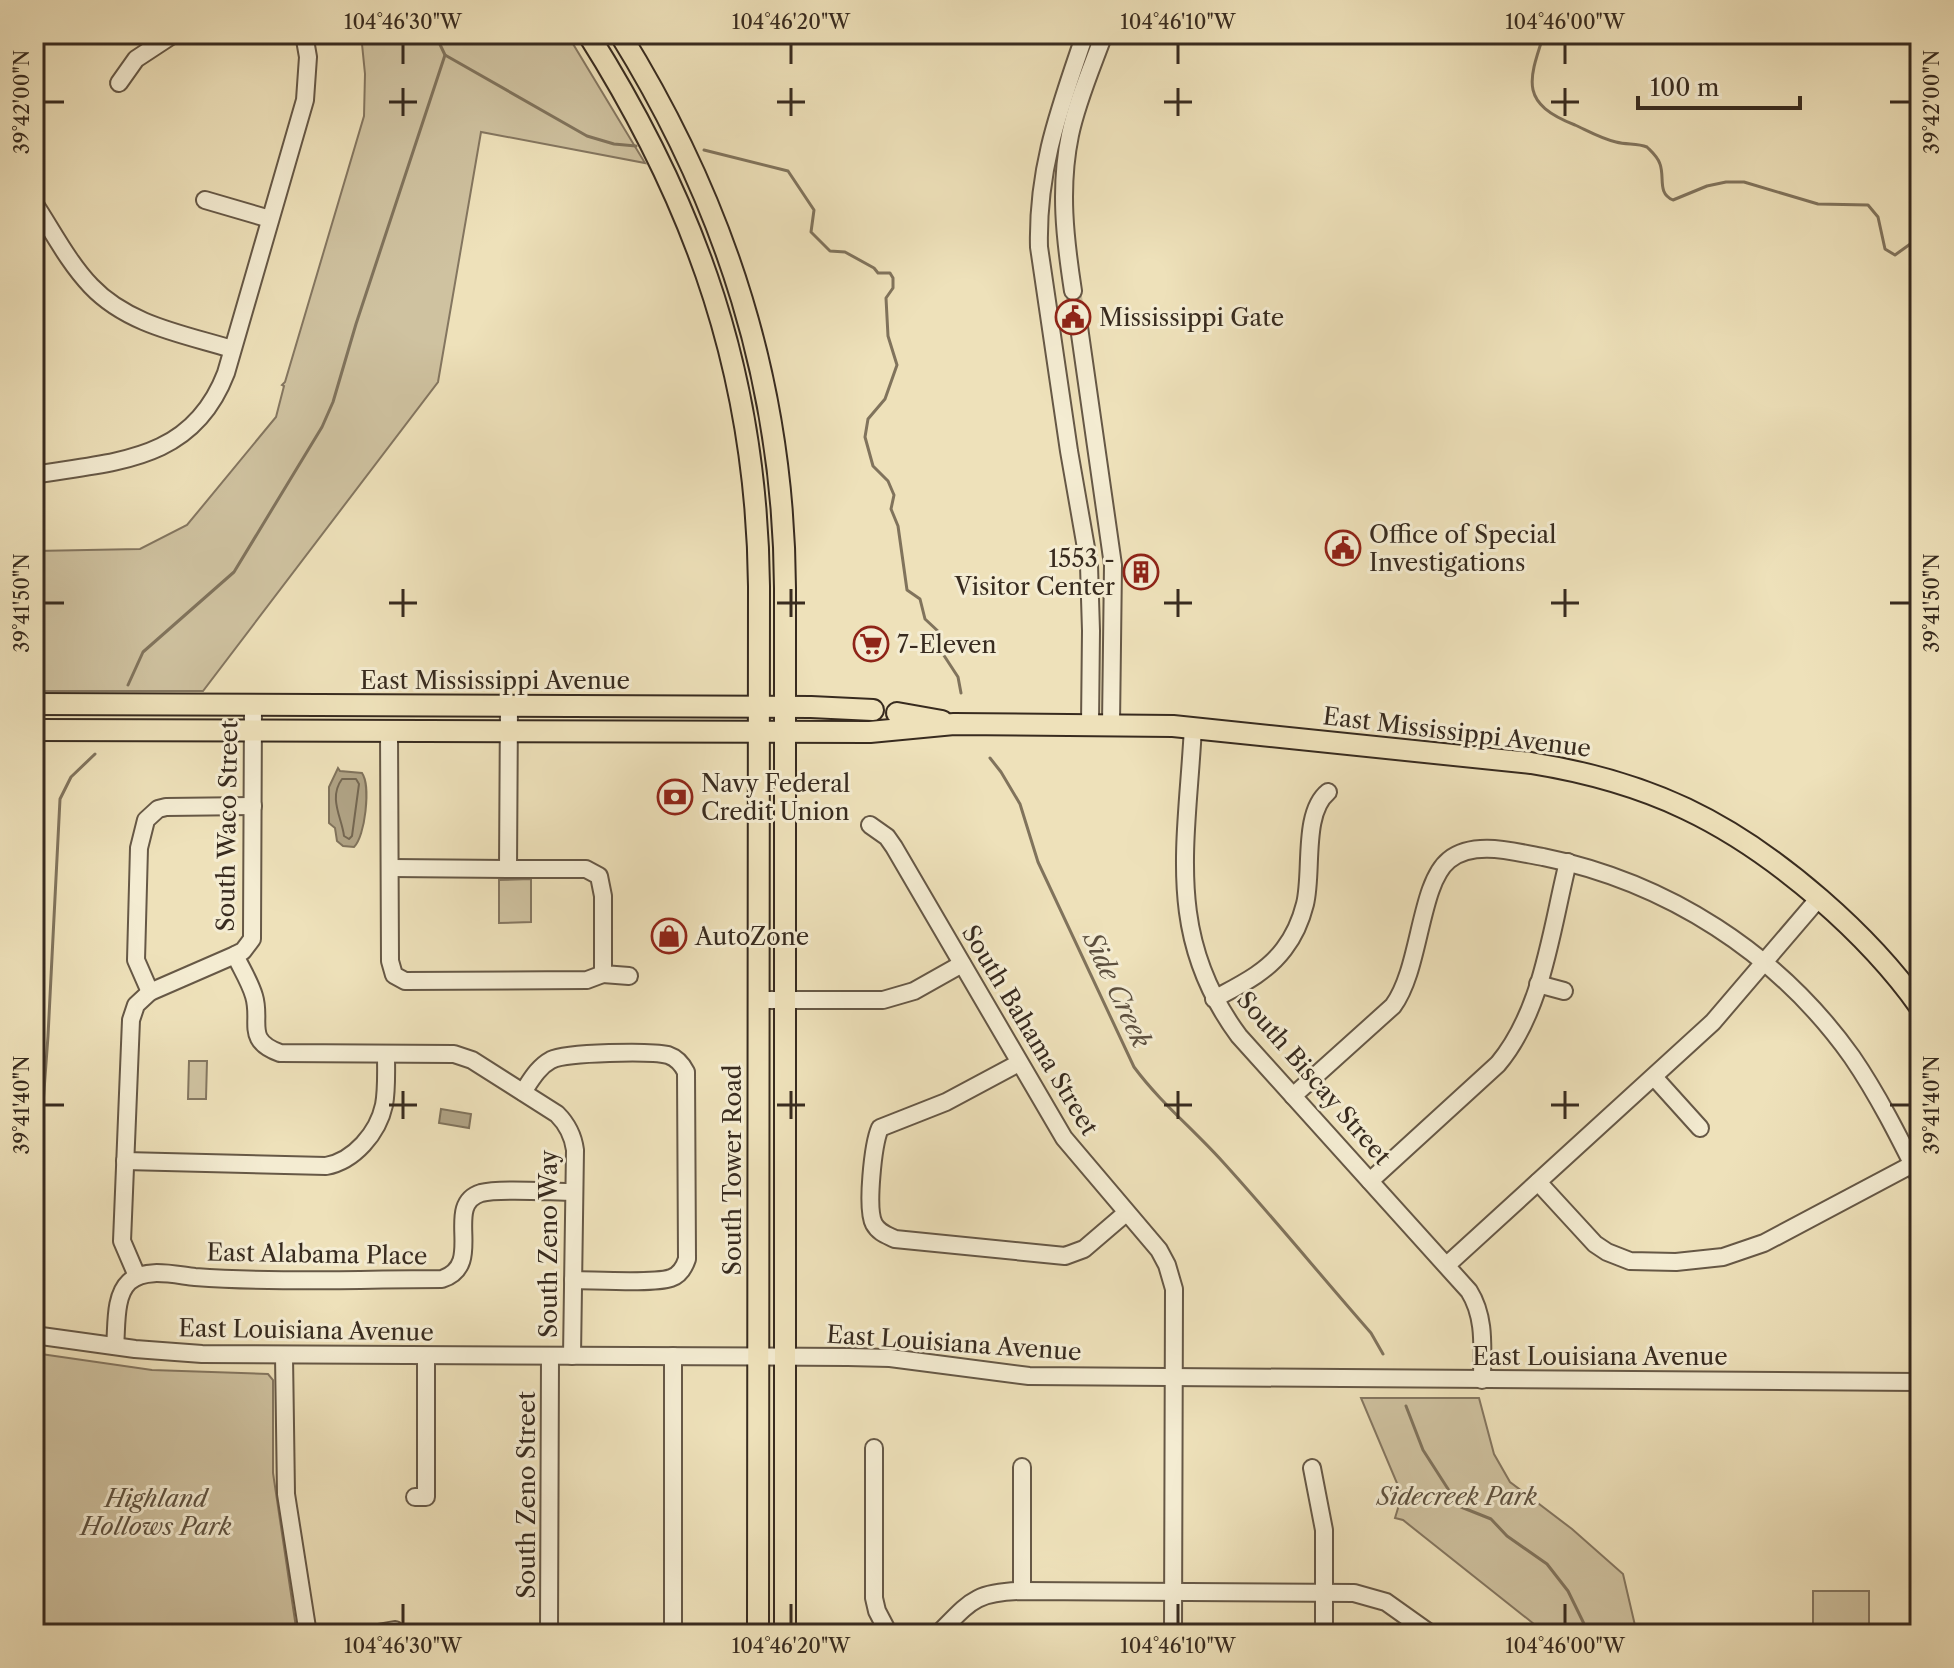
<svg xmlns="http://www.w3.org/2000/svg" width="1954" height="1668" font-family="'Libre Caslon Text',serif">
<style>
.green{fill:#cfc2a0;stroke:#847660;stroke-width:2}
.water{fill:#b0a385;stroke:#80735c;stroke-width:2}
.lines{fill:none;stroke-linecap:round;stroke-linejoin:round}
.shore{stroke:#746752;stroke-width:2}
.stream{stroke:#80735c;stroke-width:3}
.minor-tunnel{stroke:#cabd9b;stroke-width:16;stroke-dasharray:16 8;stroke-linecap:butt}
.minor-casing{stroke:#665846;stroke-width:20}
.major-casing{stroke:#382b1f;stroke-width:24}
.minor{stroke:#f4ecd2;stroke-width:16}
.major{stroke:#eee1ba;stroke-width:20}
.ticks{fill:none;stroke:#382b1f;stroke-width:3}
.labels{text-anchor:middle;dominant-baseline:central;stroke-width:6;stroke-linejoin:round;paint-order:stroke}
.poi-label{font-size:24px;fill:#382b1f;stroke:#f4ecd2;text-anchor:start}
.street-label{font-size:24px;fill:#382b1f;stroke:#f4ecd2}
.park-label{font-size:24px;font-style:italic;fill:#5e513f;stroke:#f4ecd2}
.water-label{font-size:26px;font-style:italic;fill:#5c4f3e;stroke:#f4ecd2}
.neatline{fill:none;stroke:#382b1f;stroke-width:3}
.ticks-label{font-size:20px;text-anchor:middle;fill:#382b1f}
</style>
<rect width="100%" height="100%" fill="#eee1ba"/>
<filter id="stains"><feTurbulence type="fractalNoise" baseFrequency=".0025" numOctaves="4"/><feColorMatrix values="0 0 0 0 .2 0 0 0 0 .09 0 0 0 0 .02 0 0 0 .5 -.17"/></filter>
<radialGradient id="worn" r=".72"><stop offset=".6" stop-color="#630" stop-opacity="0"/><stop offset="1" stop-color="#630" stop-opacity=".3"/></radialGradient>
<g class="green">
<polygon points="361,34 567,34 645,163 481,132 438,382 203,691 35,691 35,551 140,549 187,525 276,417 284,386 282,385 285,382 364,116 365,74"/>
<polygon points="531,879 531,922 499,923 499,880"/>
<polygon points="189,1061 207,1061 206,1099 188,1099"/>
<polygon points="34,1353 152,1370 268,1374 273,1380 273,1473 297,1634 34,1634"/>
<polygon points="1361,1398 1479,1398 1494,1454 1510,1482 1572,1529 1623,1574 1637,1634 1541,1634 1539,1628 1403,1520 1395,1518 1402,1495"/>
<rect x="1813" y="1591" width="56" height="43"/>
</g>
<g class="water">
<path d="M338,768l2,3 22,2c9,13 3,64 -8,74l-11,-1 -6,-5 -2,-13 -6,-5v-36z"/>
<polygon points="441,1109 471,1114 469,1128 439,1123"/>
</g>
<g class="lines">
<path class="shore" d="M342,779h14l3,5 -7,52 -3,3 -5,-3c-2,-18 -16,-38 -2,-57z"/>
<g class="stream">
<path d="M1544,34c-16,48 -24,69 31,91 13,6 27,14 41,17 11,3 21,1 31,5 5,5 11,10 13,17 5,14 -3,29 13,36l34,-14 19,-4h18l74,22 50,1 10,12 7,32 10,6 25,-18"/>
<polyline points="445,55 587,136 614,144 636,146"/>
<polyline points="704,150 788,171 814,210 811,232 830,251 845,252 874,268 878,273 890,273 893,278 893,288 886,298 888,336 897,365 885,399 868,419 865,437 873,466 888,481 894,495 891,509 898,526 907,590 920,599 925,619 940,633 943,654 958,677 961,693"/>
<polyline points="128,685 143,652 234,572 322,427 333,402 356,324 445,55 435,34"/>
<path d="M990,758l11,14 19,32 18,58 96,205c25,34 59,62 88,94 51,56 99,115 149,172l12,21"/>
<polyline points="34,1227 48,1036 60,799 71,777 95,754"/>
<polyline points="1406,1406 1423,1450 1457,1503 1461,1507 1491,1519 1507,1536 1547,1564 1568,1591 1589,1634"/>
</g>
<polyline class="minor-tunnel" points="1073,291 1079,327"/>
<g class="minor-casing">
<g id="minor">
<path d="M1085,34c-25,74 -48,133 -46,213l30,204 20,114 2,66 -1,93"/>
<polyline points="119,83 136,59 174,34"/>
<polyline points="205,200 270,219"/>
<path d="M34,203c18,27 34,59 57,83 37,39 92,48 141,63"/>
<path d="M1073,291c-8,-52 -14,-103 -3,-156 7,-34 22,-68 34,-101"/>
<polyline points="1079,327 1113,565 1111,724"/>
<path d="M34,475c82,-14 158,-13 192,-102l79,-273 3,-43 -4,-23"/>
<polyline points="509,705 508,869 586,869 599,876 603,896 603,974 629,976"/>
<path d="M1193,727c-6,117 -29,208 46,309l230,255c17,27 13,58 13,89"/>
<polyline points="389,731 390,961 394,975 405,981 587,980 603,974"/>
<polyline points="870,825 887,837 894,847 1064,1138 1159,1250 1167,1265 1174,1289 1173,1634"/>
<polyline points="391,868 508,869"/>
<path d="M235,955c6,13 15,27 19,41 8,26 -10,44 26,57l174,1 18,6 85,54c10,10 16,21 18,36l-3,206"/>
<polyline points="1538,984 1564,991"/>
<polyline points="150,992 136,960 139,848 146,820 158,809 166,807 253,806"/>
<path d="M1214,999c26,-14 52,-26 70,-50 10,-13 17,-29 21,-45 8,-32 -3,-91 23,-112"/>
<polyline points="758,1000 883,1000 914,991 962,964"/>
<path d="M1019,1063l-73,39 -66,26c-7,16 -14,81 -6,96 5,9 13,11 21,15l170,17 19,-7 42,-36"/>
<polyline points="1654,1077 1700,1128"/>
<path d="M523,1092c8,-12 15,-25 28,-32 16,-8 100,-9 117,-5 9,3 14,9 18,17l1,187c-3,9 -7,16 -16,19 -17,6 -77,2 -98,2"/>
<path d="M1293,1096l100,-90c28,-38 26,-122 56,-146 25,-20 65,-8 94,-3 124,25 235,96 309,200 26,38 47,80 68,122"/>
<path d="M125,1161l201,5c28,-5 52,-33 58,-61 3,-16 2,-34 2,-51"/>
<path d="M1370,1181l128,-117c45,-54 53,-134 70,-202"/>
<polyline points="1538,1182 1595,1244 1607,1252 1630,1261 1676,1262 1723,1257 1764,1243 1913,1164"/>
<polyline points="1447,1265 1713,1022 1819,898"/>
<polyline points="137,1276 122,1241 131,1020 136,1005 150,992 235,955 243,951 252,939 253,705"/>
<polyline points="34,1335 135,1349 202,1354 848,1357 890,1358 1029,1376 1920,1382"/>
<path d="M115,1346c2,-19 -1,-50 14,-64 16,-15 46,-7 66,-5 82,6 165,2 247,2 44,-14 0,-74 39,-86 18,-5 71,-1 93,-1"/>
<polyline points="284,1356 286,1494 308,1634"/>
<polyline points="874,1448 874,1598 877,1611 889,1634"/>
<polyline points="1312,1468 1324,1530 1324,1634"/>
<polyline points="415,1497 426,1497 426,1356"/>
<polyline points="1022,1591 1022,1467"/>
<polyline points="372,1634 395,1630 396,1634"/>
<polyline points="549,1634 550,1356"/>
<polyline points="673,1634 673,1356"/>
<path d="M938,1634c32,-32 36,-42 84,-43l332,2 32,9 45,32"/>
</g>
</g>
<g class="major-casing">
<g id="major">
<path d="M588,34c110,174 169,345 171,552l-1,1048"/>
<path d="M620,34c106,171 164,352 165,554v1046"/>
<polyline points="34,704 811,707 873,710"/>
<polyline points="897,713 942,721"/>
<path d="M34,730l836,2 84,-8 219,2 358,37c118,19 199,58 289,136 38,33 71,67 100,108"/>
</g>
</g>
<use href="#minor" class="minor"/>
<use href="#major" class="major"/>
</g>
<path class="ticks" d="M403,44v20M791,44v20M1178,44v20M1565,44v20M403,88v28M791,88v28M1178,88v28M1565,88v28M44,102h20M389,102h28M777,102h28M1164,102h28M1551,102h28M1890,102h20M403,589v28M791,589v28M1178,589v28M1565,589v28M44,603h20M389,603h28M777,603h28M1164,603h28M1551,603h28M1890,603h20M403,1091v28M791,1091v28M1178,1091v28M1565,1091v28M44,1105h20M389,1105h28M777,1105h28M1164,1105h28M1551,1105h28M1890,1105h20M403,1604v20M791,1604v20M1178,1604v20M1565,1604v20"/>
<defs>
<g id="civic-ring" transform="scale(1.8)"><circle r="9.5" fill="#f4ecd2" stroke="#8f2418" stroke-width="1.5"/><path d="M-.6-6.5H3V-4.5H.6V-3L4-1V1h2V6H-6V1h2V-1L-.6-3ZM-1.2 2.5V6h2.4V2.5Z" fill="#8f2418"/></g>
<g id="building-ring" transform="scale(1.8)"><circle r="9.5" fill="#f4ecd2" stroke="#8f2418" stroke-width="1.5"/><path d="M-4-6H4V6H1V3H-1V6H-4ZM-2.5-4.3h1.7v1.8h-1.7ZM.8-4.3h1.7v1.8H.8ZM-2.5-1h1.7V.8h-1.7ZM.8-1h1.7V.8H.8Z" fill="#8f2418"/></g>
<g id="supermarket-ring" transform="scale(1.8)"><circle r="9.5" fill="#f4ecd2" stroke="#8f2418" stroke-width="1.5"/><path d="M-6-5.5h2.5l.6 2H6L4.5 2H-2.5L-4.4-4H-6ZM-1.5 3.2a1.3 1.3 0 1 0 .1 0ZM3 3.2a1.3 1.3 0 1 0 .1 0Z" fill="#8f2418"/></g>
<g id="bank-ring" transform="scale(1.8)"><circle r="9.5" fill="#f4ecd2" stroke="#8f2418" stroke-width="1.5"/><path d="M-6-4H6V4H-6ZM0-2.3a2.3 2.3 0 1 0 0 4.6a2.3 2.3 0 1 0 0-4.6Z" fill="#8f2418"/></g>
<g id="shop-ring" transform="scale(1.8)"><circle r="9.5" fill="#f4ecd2" stroke="#8f2418" stroke-width="1.5"/><path d="M-5-2.5h2.3a2.7 3.5 0 0 1 5.4 0H5L5.5 6h-11ZM-1.5-2.5h3a1.5 2.3 0 0 0-3 0Z" fill="#8f2418"/></g>
</defs>
<g fill-rule="evenodd">
<use href="#civic-ring" x="1073" y="317"/>
<use href="#civic-ring" x="1343" y="548"/>
<use href="#building-ring" x="1141" y="572"/>
<use href="#supermarket-ring" x="871" y="644"/>
<use href="#bank-ring" x="675" y="797"/>
<use href="#shop-ring" x="669" y="936"/>
</g>
<g class="labels">
<g class="poi-label">
<text x="1099" y="317">Mississippi Gate</text>
<text x="1369" y="534">Office of Special<tspan x="1369" dy="28">Investigations</tspan></text>
<text x="1115" y="558" text-anchor="end">1553 -<tspan x="1115" dy="28">Visitor Center</tspan></text>
<text x="897" y="644">7-Eleven</text>
<text x="701" y="783">Navy Federal<tspan x="701" dy="28">Credit Union</tspan></text>
<text x="695" y="936">AutoZone</text>
</g>
<g class="street-label">
<text x="495" y="680">East Mississippi Avenue</text>
<text transform="translate(1457 732) rotate(7)">East Mississippi Avenue</text>
<text transform="translate(227 826) rotate(-89)">South Waco Street</text>
<text transform="translate(1030 1030) rotate(59)">South Bahama Street</text>
<text transform="translate(1314 1078) rotate(49)">South Biscay Street</text>
<text transform="translate(732 1170) rotate(-90)">South Tower Road</text>
<text transform="translate(548 1244) rotate(-90)">South Zeno Way</text>
<text transform="translate(317 1254) rotate(1)">East Alabama Place</text>
<text transform="translate(306 1330) rotate(1)">East Louisiana Avenue</text>
<text transform="translate(954 1343) rotate(4)">East Louisiana Avenue</text>
<text x="1600" y="1356">East Louisiana Avenue</text>
<text transform="translate(526 1495) rotate(-90)">South Zeno Street</text>
</g>
<g class="park-label">
<text x="1457" y="1496">Sidecreek Park</text>
<text x="156" y="1498">Highland<tspan x="156" dy="28">Hollows Park</tspan></text>
</g>
<g class="water-label">
<text transform="translate(1117 990) rotate(65)">Side Creek</text>
</g>
</g>
<rect width="1954" height="1668" fill="none" stroke="#eee1ba" stroke-width="88"/>
<path d="M1638 96v12h162v-12" fill="none" stroke="#382b1f" stroke-width="4"/>
<text x="1650" y="96" font-size="24" fill="#382b1f" stroke="#f4ecd2" stroke-width="6" paint-order="stroke">100 m</text>
<rect x="44" y="44" width="1866" height="1580" class="neatline"/>
<g class="ticks-label">
<text x="403" y="29">104°46'30"W</text>
<text x="791" y="29">104°46'20"W</text>
<text x="1178" y="29">104°46'10"W</text>
<text x="1565" y="29">104°46'00"W</text>
<text transform="translate(22 102) rotate(-90)" y="7">39°42'00"N</text>
<text transform="translate(1932 102) rotate(-90)" y="7">39°42'00"N</text>
<text transform="translate(22 603) rotate(-90)" y="7">39°41'50"N</text>
<text transform="translate(1932 603) rotate(-90)" y="7">39°41'50"N</text>
<text transform="translate(22 1105) rotate(-90)" y="7">39°41'40"N</text>
<text transform="translate(1932 1105) rotate(-90)" y="7">39°41'40"N</text>
<text x="403" y="1653">104°46'30"W</text>
<text x="791" y="1653">104°46'20"W</text>
<text x="1178" y="1653">104°46'10"W</text>
<text x="1565" y="1653">104°46'00"W</text>
</g>
<rect width="100%" height="100%" filter="url(#stains)"/>
<rect width="100%" height="100%" fill="url(#worn)"/>
</svg>
